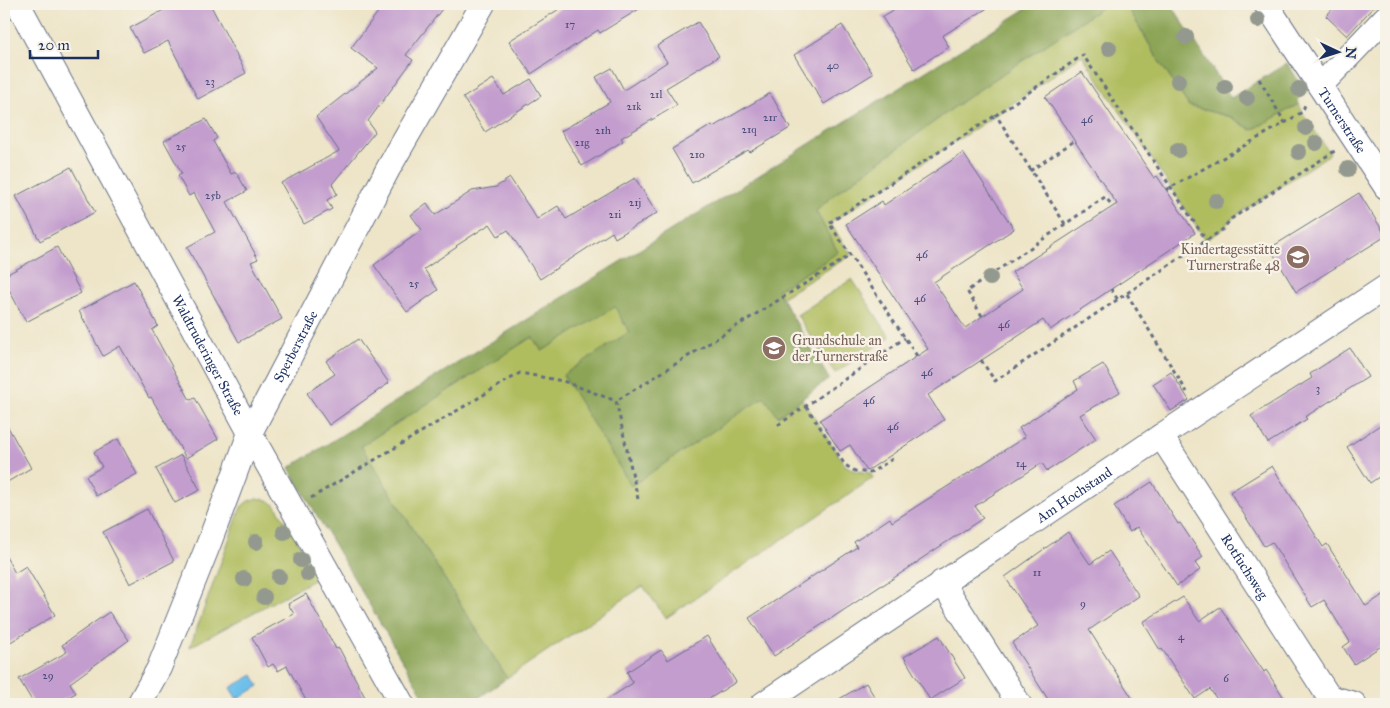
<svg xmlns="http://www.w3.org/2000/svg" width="1390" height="708" font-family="'IM FELL Great Primer',serif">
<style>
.green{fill:#b0bd5f;stroke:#66765e}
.forest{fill:#8ca456;stroke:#546a5a}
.water{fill:#6ec0ea;stroke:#4478a4}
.building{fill:#c39dce}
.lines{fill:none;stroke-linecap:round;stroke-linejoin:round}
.street-casing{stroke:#656f83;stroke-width:26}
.path{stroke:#656f83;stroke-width:3;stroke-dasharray:4 4;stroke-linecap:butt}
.street{stroke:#fff;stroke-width:24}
.tree{fill:#93998e}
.labels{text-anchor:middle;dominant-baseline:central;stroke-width:4.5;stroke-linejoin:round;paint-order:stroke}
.number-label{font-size:11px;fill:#454a7a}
.street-label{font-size:14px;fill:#1b2f5e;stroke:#f7f3e8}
.education-label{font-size:14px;fill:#785e54;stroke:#f7f3e8;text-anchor:end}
</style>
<rect width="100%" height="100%" fill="#f7f3e8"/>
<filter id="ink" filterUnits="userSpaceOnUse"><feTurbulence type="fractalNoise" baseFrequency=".02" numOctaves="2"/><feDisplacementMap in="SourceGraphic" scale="10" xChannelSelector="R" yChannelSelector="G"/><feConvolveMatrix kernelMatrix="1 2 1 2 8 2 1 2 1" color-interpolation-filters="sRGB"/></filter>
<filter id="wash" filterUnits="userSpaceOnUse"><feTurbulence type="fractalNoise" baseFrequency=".0096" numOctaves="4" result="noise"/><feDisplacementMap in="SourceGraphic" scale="20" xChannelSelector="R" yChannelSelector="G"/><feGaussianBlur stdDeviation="1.12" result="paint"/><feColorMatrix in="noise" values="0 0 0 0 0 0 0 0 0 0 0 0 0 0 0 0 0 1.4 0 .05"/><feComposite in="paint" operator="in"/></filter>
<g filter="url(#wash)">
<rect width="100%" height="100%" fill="#eee5c8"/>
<g class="green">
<polygon points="1107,4 1126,4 1159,61 1189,106 1231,117 1252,130 1299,104 1302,112 1330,154 1231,219 1222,230 1206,240 1082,55 996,115 830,223 851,255 781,298 777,290 827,260 816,211 836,193 971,95"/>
<polygon points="852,279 890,337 835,373 797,315"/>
<polygon points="615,306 629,332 764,397 778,416 802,399 845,465 855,471 870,473 873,478 666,618 643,586 507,678 361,446 532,337 542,351"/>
<polygon points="257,498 268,500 276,506 319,577 190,647 241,507 248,501"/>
</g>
<g class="forest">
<polygon points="1034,4 1107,4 971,95 836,193 816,211 838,252 827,260 777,290 829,379 778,416 764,397 631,486 563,375 629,332 615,307 542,351 532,337 361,446 507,678 470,704 428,704 289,468"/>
<polygon points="1126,4 1171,4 1231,98 1287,63 1303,88 1298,101 1299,104 1252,130 1231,117 1189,106 1159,61"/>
</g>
<polygon class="water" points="253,675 259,686 237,699 230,688"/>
<g id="blocks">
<g class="building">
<polygon points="175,4 210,4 246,73 198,99 168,41 144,53 130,28"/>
<polygon points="384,4 446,4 406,55 413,60 368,121 375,132 332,184 337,194 327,200 332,209 304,224 281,183 339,151 316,117 378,68 351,48"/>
<polygon points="567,4 647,4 600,33 598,30 531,74 509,41"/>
<polygon points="903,4 994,4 942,36 949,47 914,69 882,17"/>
<polygon points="1337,4 1376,4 1347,36 1326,16"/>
<polygon points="698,22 719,56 666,88 677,105 621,138 623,141 582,166 561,131 610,102 596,77 612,68 624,90 667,62 657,46"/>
<polygon points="842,25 873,74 824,104 794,55"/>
<polygon points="1082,72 1154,178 1157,176 1195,233 1050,330 1043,320 928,395 944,420 867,471 850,445 840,451 820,420 928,349 846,224 882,201 884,205 963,153 1014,229 934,282 965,328 1023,289 1012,272 1117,204 1045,97"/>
<polygon points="493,79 504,95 531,79 541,96 485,132 463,98"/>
<polygon points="770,93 790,128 750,152 748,150 692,183 672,149 712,125 713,127"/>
<polygon points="206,119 217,138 213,141 231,174 236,172 247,191 227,202 258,259 251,262 282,319 239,342 187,247 215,232 194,193 189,196 178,176 182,174 164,141"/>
<polygon points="71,167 95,212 40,241 16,196"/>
<polygon points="510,178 537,219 558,206 566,219 635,178 657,213 615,238 612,232 540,279 508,230 498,236 490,224 456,246 457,247 424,269 438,290 407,312 374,265 422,230 411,215 427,203 435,215 472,191 496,187"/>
<polygon points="1359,193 1386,236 1296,292 1270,248"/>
<polygon points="57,247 81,293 26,322 4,280 4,276"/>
<polygon points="134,281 158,326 152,330 190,400 195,398 218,439 186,458 151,397 149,398 120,346 103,356 79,311"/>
<polygon points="358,339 389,383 329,425 307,393 335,374 326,361"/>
<polygon points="1350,348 1368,377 1305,417 1307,419 1268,443 1251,416 1312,378 1310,374"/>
<polygon points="1103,364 1120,392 1080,415 1096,439 1047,471 1042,463 975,506 983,518 918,561 918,562 883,585 882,585 774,656 749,618 857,547 854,542 890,518 892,522 1025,437 1019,428 1078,389 1074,381"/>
<polygon points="1171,372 1189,400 1171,411 1153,384"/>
<polygon points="4,420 31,468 4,484"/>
<polygon points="1386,421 1386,472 1370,483 1347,447"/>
<polygon points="118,439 137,474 96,496 86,476 102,467 94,452"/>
<polygon points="181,455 200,490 175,503 156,469"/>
<polygon points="1272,466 1323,547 1327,544 1366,606 1386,593 1386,643 1354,664 1343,647 1350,642 1324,600 1312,607 1272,542 1264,546 1230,492"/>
<polygon points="1152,482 1178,524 1180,523 1203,557 1195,563 1200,570 1177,586 1137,527 1130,532 1114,506"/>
<polygon points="147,509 174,561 130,584 103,532"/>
<polygon points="1068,532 1090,564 1109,551 1139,596 1089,630 1136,704 1051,704 1012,643 1038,626 1005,577"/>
<polygon points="4,553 15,573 26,566 55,615 4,646"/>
<polygon points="306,594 336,649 339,648 365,697 352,704 308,704 287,666 278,671 273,664 268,667 252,637 294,614 288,604"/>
<polygon points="1183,597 1199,621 1220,607 1264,672 1266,670 1288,704 1220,704 1210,689 1195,699 1162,649 1160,650 1143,622"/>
<polygon points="109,612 129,640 70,683 76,693 55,704 34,704 19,679 67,652 62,645"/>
<polygon points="707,636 736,682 701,704 600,704 633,683 627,672 661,650 668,660"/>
<polygon points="939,636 965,678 930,700 904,657"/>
<polygon points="866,683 879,704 831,704"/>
</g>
</g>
</g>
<g filter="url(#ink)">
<use href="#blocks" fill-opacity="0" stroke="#656f83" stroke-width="1"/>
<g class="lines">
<g class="street-casing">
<g id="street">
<path id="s1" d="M18,4l232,429 152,271"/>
<path id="s2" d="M1266,4l120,183"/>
<polyline points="1320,86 1386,17"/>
<path id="s3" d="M1161,436l168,261v7"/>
<polyline points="942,582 1019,704"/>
<polyline points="1329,697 1354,704"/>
<path id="s4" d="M139,704l20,-36 50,-125 41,-110 138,-264 95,-165"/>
<path id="s5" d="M763,704l398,-268 225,-149"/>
</g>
</g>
<g class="path">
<polyline points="1259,79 1285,123"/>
<polyline points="1030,171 1074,141"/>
<polyline points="1166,190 1288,121 1302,112 1305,105"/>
<polyline points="1065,224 996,115 1083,55 1206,240"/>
<polyline points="1111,289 1118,300"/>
<polyline points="1127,294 1187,392"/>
<polyline points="982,316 967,291 1105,197 1113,206"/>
<polyline points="917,356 829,223 996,115"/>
<polyline points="981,360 995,381 1222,230 1231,219 1336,150"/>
<polyline points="806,406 845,465 855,471 870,473 894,458"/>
<polyline points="778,425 905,338"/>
<polyline points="311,498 520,373 563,381 616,401"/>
<polyline points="638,499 616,401 851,255"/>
</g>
<use href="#street" class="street"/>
</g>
<g class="tree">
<circle cx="1258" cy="20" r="8"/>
<circle cx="1186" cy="37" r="8"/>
<circle cx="1109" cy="48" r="8"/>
<circle cx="1178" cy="81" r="8"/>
<circle cx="1225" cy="87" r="8"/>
<circle cx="1299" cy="89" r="8"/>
<circle cx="1247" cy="98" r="8"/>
<circle cx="1306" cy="128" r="8"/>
<circle cx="1316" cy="143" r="8"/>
<circle cx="1178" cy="150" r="8"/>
<circle cx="1299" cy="152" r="8"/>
<circle cx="1348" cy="169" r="8"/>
<circle cx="1216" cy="201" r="8"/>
<circle cx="990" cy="278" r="8"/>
<circle cx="284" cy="532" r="8"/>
<circle cx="256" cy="542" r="8"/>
<circle cx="301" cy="560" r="8"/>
<circle cx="308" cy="574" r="8"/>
<circle cx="279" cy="577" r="8"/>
<circle cx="244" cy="579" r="8"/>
<circle cx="264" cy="597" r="8"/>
</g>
</g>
<defs>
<g id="school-disc" transform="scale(1.25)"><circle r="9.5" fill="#8d6e63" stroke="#f7f3e8"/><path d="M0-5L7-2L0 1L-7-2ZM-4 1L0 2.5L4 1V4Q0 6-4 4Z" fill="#fff"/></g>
</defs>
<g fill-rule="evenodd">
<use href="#school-disc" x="1298" y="257"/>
<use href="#school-disc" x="774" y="348"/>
</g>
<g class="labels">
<g class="number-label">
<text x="570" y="24">17</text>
<text x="833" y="65">40</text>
<text x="210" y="81">23</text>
<text x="656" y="94">21l</text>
<text x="634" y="106">21k</text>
<text x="770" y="117">21r</text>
<text x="1087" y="119">46</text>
<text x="749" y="129">21q</text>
<text x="603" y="130">21h</text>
<text x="582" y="142">21g</text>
<text x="181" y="146">25</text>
<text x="697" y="154">21o</text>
<text x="213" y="195">25b</text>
<text x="635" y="202">21j</text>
<text x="615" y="214">21i</text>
<text x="922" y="254">46</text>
<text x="414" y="283">25</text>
<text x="920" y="298">46</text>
<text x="1004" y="324">46</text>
<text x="927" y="372">46</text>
<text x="1318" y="388">3</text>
<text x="869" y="400">46</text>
<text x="893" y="426">46</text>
<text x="1021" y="463">14</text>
<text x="1037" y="572">11</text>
<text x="1083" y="603">9</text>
<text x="1181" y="636">4</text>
<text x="48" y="675">29</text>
<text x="1226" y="678">6</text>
</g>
<g class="street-label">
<text stroke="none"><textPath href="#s2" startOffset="139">Turnerstraße</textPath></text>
<text stroke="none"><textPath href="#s4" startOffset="391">Sperberstraße</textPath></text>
<text stroke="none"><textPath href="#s1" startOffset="399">Waldtruderinger Straße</textPath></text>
<text stroke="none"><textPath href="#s5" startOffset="375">Am Hochstand</textPath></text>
<text stroke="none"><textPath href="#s3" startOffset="155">Rotfuchsweg</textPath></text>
</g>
<g class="education-label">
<text x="1280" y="249">Kindertagesstätte<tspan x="1280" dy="16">Turnerstraße 48</tspan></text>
<text x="792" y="340" text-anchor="start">Grundschule an<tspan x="792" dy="16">der Turnerstraße</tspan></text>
</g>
</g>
<rect width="1390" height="708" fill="none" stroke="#f7f3e8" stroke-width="20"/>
<g transform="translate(1338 52) rotate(94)" stroke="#f7f3e8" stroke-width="4" paint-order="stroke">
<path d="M0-4L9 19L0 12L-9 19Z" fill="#1b2f5e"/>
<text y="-8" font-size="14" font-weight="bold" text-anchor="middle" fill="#1b2f5e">N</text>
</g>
<path d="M30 50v8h68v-8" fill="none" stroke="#1b2f5e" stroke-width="2.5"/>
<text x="38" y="50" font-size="15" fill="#1b2f5e" stroke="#f7f3e8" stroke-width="4" paint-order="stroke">20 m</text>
</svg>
